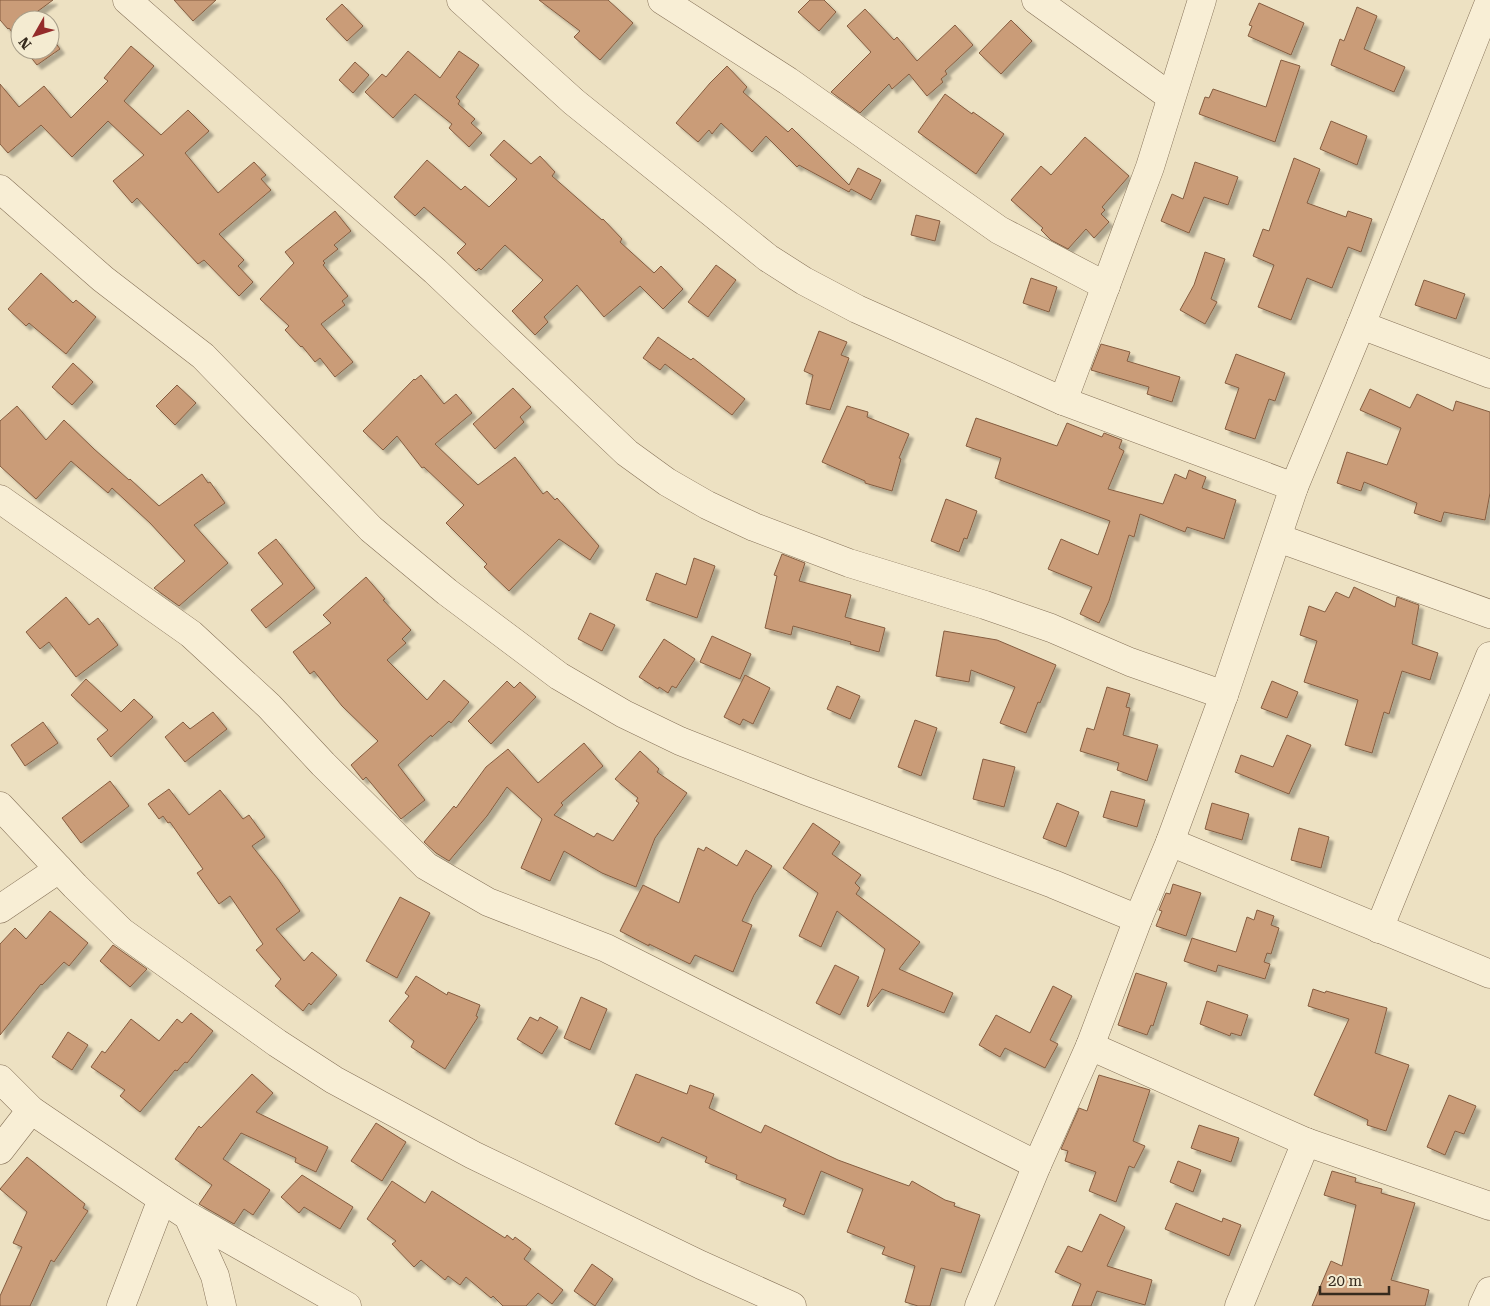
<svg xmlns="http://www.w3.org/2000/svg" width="1490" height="1306" font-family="'Roboto Serif',serif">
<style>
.building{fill:#ca9c78;stroke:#855d40;filter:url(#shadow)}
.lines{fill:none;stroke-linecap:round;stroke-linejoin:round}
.minor-casing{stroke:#867259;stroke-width:29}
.minor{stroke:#f8eed5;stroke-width:28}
</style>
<defs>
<filter id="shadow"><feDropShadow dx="4.5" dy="4.5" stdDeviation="1" flood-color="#0004"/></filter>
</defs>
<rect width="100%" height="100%" fill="#ede1c2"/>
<g class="building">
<polygon points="0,0 53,0 34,14 39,20 20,20 20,43 9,28 8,29 0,20"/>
<polygon points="174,0 216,0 193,21"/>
<polygon points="539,0 608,0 633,23 600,60 574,37 580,31"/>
<polygon points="810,0 824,0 836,12 819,31 798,12"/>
<polygon points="1259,3 1304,23 1291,55 1248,36 1252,26 1249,25"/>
<polygon points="342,4 363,26 347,41 326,19"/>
<polygon points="1357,7 1377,16 1364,49 1405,67 1394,92 1331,65 1340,39 1344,41"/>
<polygon points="865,9 894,40 897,37 917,61 955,25 973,45 945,71 947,74 941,79 943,82 927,96 909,74 892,89 889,84 860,113 831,92 871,52 847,26"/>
<polygon points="1011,20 1032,41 1001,74 979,53"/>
<polygon points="50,35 60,49 37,65 25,50 50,50"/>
<polygon points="131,46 154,66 124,101 161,135 188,110 209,131 185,153 218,193 254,162 266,175 261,179 271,190 219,234 244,260 238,266 253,282 239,296 204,260 198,264 137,198 132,203 113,181 144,155 108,121 72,157 41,125 8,153 0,144 0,84 19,107 44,86 71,118 108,81 104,78"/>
<polygon points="408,51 440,78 459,51 479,65 456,97 460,101 458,104 475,119 471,123 482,133 469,147 449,128 452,124 415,94 393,118 365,92 382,74 386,77"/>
<polygon points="1281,60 1300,66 1275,142 1199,114 1205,97 1209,98 1213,89 1266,107"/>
<polygon points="355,62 369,75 353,93 339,80"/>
<polygon points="727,66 747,87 743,92 788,132 792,128 849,185 858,168 881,180 871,200 851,189 849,192 799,165 797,167 766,136 752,152 721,123 712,134 709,130 698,142 676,123 710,83"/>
<polygon points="945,94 972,114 973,112 1004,134 976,174 918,132"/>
<polygon points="1331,121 1367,136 1357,165 1320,149"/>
<polygon points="1085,137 1129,176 1102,207 1105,210 1101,214 1109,222 1094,238 1086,229 1068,249 1051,240 1041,230 1043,228 1011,200 1041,166 1051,175"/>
<polygon points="504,140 531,164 540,156 555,172 552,176 602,220 603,219 622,239 620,242 654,273 661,266 683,289 663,309 640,286 604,317 577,285 544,317 548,322 535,335 512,311 543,280 505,245 481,270 479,268 476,271 457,253 466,244 424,207 415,216 394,197 427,160 461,190 465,186 489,207 517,179 490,155"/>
<polygon points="1294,158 1320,169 1307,203 1346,217 1348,211 1372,219 1361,252 1348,247 1332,288 1307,278 1291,320 1258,307 1274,265 1253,256 1263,229 1269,231"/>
<polygon points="1195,162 1238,177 1228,205 1204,197 1189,233 1161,221 1172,194 1183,199"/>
<polygon points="335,211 351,231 334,245 338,249 323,261 325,263 323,265 348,296 342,301 345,305 321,324 353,362 335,377 320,358 315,362 302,346 301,347 285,330 289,326 260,299 294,263 285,252"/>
<polygon points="916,215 940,221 935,241 911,235"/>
<polygon points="1205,252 1225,259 1211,299 1217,302 1205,324 1180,310 1194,285"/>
<polygon points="716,265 736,280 708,317 688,302"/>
<polygon points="41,273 73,303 76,300 96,317 66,354 29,323 26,326 8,309"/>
<polygon points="1031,278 1057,287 1049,312 1023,303"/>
<polygon points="1424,280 1465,294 1456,319 1415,305"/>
<polygon points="819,331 847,342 841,355 849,358 830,410 806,404 813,375 804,371"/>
<polygon points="658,337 691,360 693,358 745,399 732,415 665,364 660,370 643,358"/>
<polygon points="1101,344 1130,352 1127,361 1180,377 1172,402 1147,394 1149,387 1091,370"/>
<polygon points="1236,354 1285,373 1275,401 1269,399 1255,439 1225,429 1239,388 1225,383"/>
<polygon points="73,363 93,382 72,405 52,387"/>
<polygon points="421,375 444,404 456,394 472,413 435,444 478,485 515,457 543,494 547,491 555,500 557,498 599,546 590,560 559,539 509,591 484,567 487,564 446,523 464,505 424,467 422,468 397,436 383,450 363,431 414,379 415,380"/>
<polygon points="177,385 196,403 175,425 156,406"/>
<polygon points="513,388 531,407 520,417 524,422 495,449 473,424"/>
<polygon points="1370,389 1410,408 1417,394 1453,411 1456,401 1490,412 1490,493 1485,520 1444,512 1441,522 1414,513 1417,503 1364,482 1361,491 1337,483 1347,452 1387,465 1401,428 1360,410"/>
<polygon points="17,406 46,440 64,420 94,449 129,480 130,479 159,506 202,474 208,483 210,482 225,503 194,525 228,563 179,606 154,588 185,561 150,523 112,488 108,493 71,461 36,499 0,466 0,421"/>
<polygon points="847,406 868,412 867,417 909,434 899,458 901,459 892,491 865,483 865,481 822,462"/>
<polygon points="976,418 1057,446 1067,423 1102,437 1104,433 1122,440 1119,448 1124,451 1108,489 1163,504 1175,474 1186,479 1189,470 1206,477 1202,488 1236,500 1224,539 1187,527 1185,532 1140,514 1134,537 1129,535 1109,601 1099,623 1080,614 1092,587 1048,569 1061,539 1098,555 1110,521 995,478 1001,458 966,446"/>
<polygon points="946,499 977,511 967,539 964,538 959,552 931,541"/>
<polygon points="276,539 315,588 266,628 251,610 283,584 258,553"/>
<polygon points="782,554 805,563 799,581 851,595 845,617 885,628 879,652 850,644 851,642 793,626 791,635 765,628 777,576 774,575"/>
<polygon points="694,558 715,566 697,618 646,600 656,573 686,585"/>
<polygon points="366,577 385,599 383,600 411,630 402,639 406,643 387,660 427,700 444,680 469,702 451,723 449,721 432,737 431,735 398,765 425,800 401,819 366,777 363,780 351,765 378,741 342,706 314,671 310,674 293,652 331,623 323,615"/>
<polygon points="1354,587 1395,607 1397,597 1419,605 1412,644 1438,653 1430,680 1402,671 1389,714 1384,712 1372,753 1345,745 1358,700 1304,682 1317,641 1300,635 1309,606 1325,612 1336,592 1349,598"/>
<polygon points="66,597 89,625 98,618 118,645 76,677 49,642 40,649 26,632"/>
<polygon points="590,613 615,625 602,651 578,639"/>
<polygon points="944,631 997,640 1056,665 1040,703 1038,702 1026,733 1000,723 1015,687 971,670 969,682 936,676"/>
<polygon points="712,636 751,654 740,679 700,662"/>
<polygon points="664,639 695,659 676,688 672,686 668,693 659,687 658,689 639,677"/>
<polygon points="745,675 770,688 753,724 743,719 740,725 724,717"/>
<polygon points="86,679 121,712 134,699 153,717 111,757 97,739 108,730 71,695"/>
<polygon points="507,681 514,688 520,682 536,697 491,744 468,721"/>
<polygon points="1272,681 1298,692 1287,718 1261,708"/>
<polygon points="837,686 860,696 850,719 827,709"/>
<polygon points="1107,687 1130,694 1126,707 1130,708 1123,735 1158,745 1147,781 1117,770 1119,763 1080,751 1087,728 1094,730"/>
<polygon points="213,712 227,729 185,762 165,737 183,722 190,729"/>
<polygon points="915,720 937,728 921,776 898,767"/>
<polygon points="43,722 58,743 25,766 11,745"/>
<polygon points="1287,735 1311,745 1289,794 1235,772 1241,755 1273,767"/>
<polygon points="584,743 603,766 561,803 563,805 554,815 594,837 597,833 613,841 639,803 636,801 638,798 615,779 640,751 659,769 657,772 687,793 655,838 636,887 602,873 564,851 550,881 521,868 542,819 507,787 487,816 449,861 436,853 424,842 454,806 456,808 486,767 508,749 538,783"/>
<polygon points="983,759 1015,767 1004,807 973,799"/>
<polygon points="110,781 129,806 81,843 62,818"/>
<polygon points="169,789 189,815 220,790 243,819 249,815 265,837 252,846 278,879 300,911 276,929 304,961 312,952 337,975 311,1005 309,1003 303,1011 275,986 281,979 256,950 263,944 230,896 219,904 197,873 203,869 170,822 168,823 163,816 159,819 148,804"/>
<polygon points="1111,791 1145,800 1137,827 1103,817"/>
<polygon points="1057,803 1079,812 1066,847 1043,838"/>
<polygon points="1212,803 1249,814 1242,840 1205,829"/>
<polygon points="813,823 840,842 832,854 861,875 855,883 860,888 856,894 920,942 899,969 953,993 944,1013 882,989 868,1007 867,1006 885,949 837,911 821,947 799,936 818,893 783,868"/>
<polygon points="1299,828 1329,837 1321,868 1291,860"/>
<polygon points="706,847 737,866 746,850 772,866 754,895 742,921 752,925 733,972 695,955 690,964 649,944 649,946 620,931 643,885 679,903 698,848 704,851"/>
<polygon points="1173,884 1201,893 1186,936 1156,926 1162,911 1159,910 1166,893 1170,894"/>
<polygon points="400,897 430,913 397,978 366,961"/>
<polygon points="1257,910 1274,916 1271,925 1279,928 1271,954 1267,953 1264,962 1270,964 1265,979 1218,965 1216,972 1184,961 1192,938 1236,952 1247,917 1254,920"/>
<polygon points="50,911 88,943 69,966 64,962 42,985 41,984 0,1035 0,944 15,928 26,939"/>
<polygon points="113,945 147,969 130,987 100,961"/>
<polygon points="835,965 859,977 840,1015 816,1003"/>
<polygon points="1136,973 1167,983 1153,1026 1151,1025 1147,1035 1118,1025"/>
<polygon points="416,976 447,995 448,992 480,1005 476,1016 478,1017 445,1069 411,1047 414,1041 389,1021 409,996 405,993"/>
<polygon points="1053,986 1072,996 1050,1040 1058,1044 1045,1068 1005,1048 1000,1057 979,1045 996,1015 1030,1033"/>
<polygon points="1313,989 1325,993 1326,991 1387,1008 1375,1053 1409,1065 1386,1131 1367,1125 1368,1120 1314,1095 1349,1019 1308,1006"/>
<polygon points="581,997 607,1009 590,1050 564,1038"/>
<polygon points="1207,1001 1248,1015 1241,1036 1231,1033 1230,1036 1200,1024"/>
<polygon points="191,1013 213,1031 187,1063 185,1062 177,1071 175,1070 140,1112 120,1096 125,1090 91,1067 102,1051 105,1053 131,1019 159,1041 177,1019 182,1023"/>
<polygon points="530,1017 538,1021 540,1017 558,1027 542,1054 517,1039"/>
<polygon points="68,1032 88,1045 72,1070 52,1057"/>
<polygon points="252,1074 273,1093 256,1112 328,1147 316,1172 295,1162 296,1158 241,1133 223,1159 270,1190 253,1215 244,1209 234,1224 199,1204 212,1185 175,1159 199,1126 201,1128"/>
<polygon points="636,1074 687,1094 690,1085 714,1094 709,1108 761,1133 765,1125 838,1160 909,1186 912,1181 945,1200 955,1203 954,1206 980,1215 961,1273 941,1268 930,1306 918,1306 905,1302 915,1266 882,1254 885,1247 847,1232 863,1189 821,1171 804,1215 783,1206 786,1199 736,1179 737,1175 705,1162 707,1157 662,1137 659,1143 615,1124"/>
<polygon points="1099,1075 1150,1090 1133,1141 1145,1146 1134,1168 1129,1166 1116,1202 1089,1191 1096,1172 1065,1161 1068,1151 1061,1149 1079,1108 1087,1111"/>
<polygon points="1449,1095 1476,1106 1464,1134 1455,1131 1445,1155 1427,1147"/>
<polygon points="376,1123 406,1142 382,1181 351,1161"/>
<polygon points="1199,1125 1239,1138 1231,1162 1191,1148"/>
<polygon points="27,1157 85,1204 83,1208 88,1211 54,1262 51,1260 30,1306 0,1306 0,1296 22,1247 13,1243 27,1212 0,1189"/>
<polygon points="1178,1161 1201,1170 1193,1192 1170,1182"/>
<polygon points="1332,1171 1356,1178 1355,1182 1382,1189 1381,1193 1415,1203 1391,1280 1429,1290 1425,1306 1312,1306 1331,1261 1342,1266 1356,1205 1324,1195"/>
<polygon points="302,1175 353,1207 340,1229 304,1207 299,1213 281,1197"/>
<polygon points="392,1181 425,1203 432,1191 505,1238 507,1235 513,1240 515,1237 531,1249 524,1259 563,1290 552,1304 538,1293 526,1306 503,1306 493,1296 491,1298 466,1277 460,1285 448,1276 445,1280 421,1260 414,1267 392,1244 396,1241 367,1219"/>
<polygon points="1176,1203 1222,1222 1223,1218 1241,1225 1229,1256 1165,1229"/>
<polygon points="1100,1214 1125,1227 1107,1266 1152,1280 1145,1305 1097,1291 1091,1306 1072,1306 1081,1284 1055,1272 1068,1246 1082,1252"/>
<polygon points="592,1264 613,1279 595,1306 574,1291"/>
</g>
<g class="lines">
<g class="minor-casing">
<g id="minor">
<polyline points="127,0 435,271 627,453 667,482 707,505 754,527 849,563 985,605 1051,628 1130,662 1224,695"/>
<polyline points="461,0 574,102 768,258 804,281 857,309 1063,401 1294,487"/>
<polyline points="662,0 788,81 999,230 1106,286"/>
<polyline points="1036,0 1171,97"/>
<polyline points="0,189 103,279 203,356 371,529 447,592 559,676 624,714 680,741 806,791 1053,884 1138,919"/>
<polyline points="1361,325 1490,374"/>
<polyline points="1063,401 1150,167 1202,0"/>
<polyline points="0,499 191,634 269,706 323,764 426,866 488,902 606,948 1037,1165"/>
<polyline points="1278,538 1490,614"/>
<polyline points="0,806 75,886 122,932 277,1043 334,1080 473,1155 701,1265 792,1306"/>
<polyline points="1170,842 1490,974"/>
<polyline points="0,909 59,869"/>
<polyline points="1379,929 1490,656"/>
<polyline points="1090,1046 1306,1142 1490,1206"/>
<polyline points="0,1079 31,1110 162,1199 188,1216 347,1306"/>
<polyline points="0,1150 31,1110"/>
<polyline points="188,1216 215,1276 222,1306"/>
<polyline points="121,1306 162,1199"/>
<polyline points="979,1306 1037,1165 1090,1046 1138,919 1170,842 1224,695 1294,487 1361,325 1490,0"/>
<polyline points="1239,1306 1306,1142"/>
<polyline points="1483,1306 1490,1291"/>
</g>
</g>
<use href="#minor" class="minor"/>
</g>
<g transform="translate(35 35) rotate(231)"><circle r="24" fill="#f4ebd1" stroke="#a89e89"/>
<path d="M0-4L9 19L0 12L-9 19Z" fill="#942c2b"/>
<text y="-8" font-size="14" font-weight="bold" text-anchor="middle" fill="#362a1d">N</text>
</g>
<path d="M1320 1286v8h69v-8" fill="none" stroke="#362a1d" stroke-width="2.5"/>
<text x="1328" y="1286" font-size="15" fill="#362a1d" stroke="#f4ebd1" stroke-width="4" paint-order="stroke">20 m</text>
</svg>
